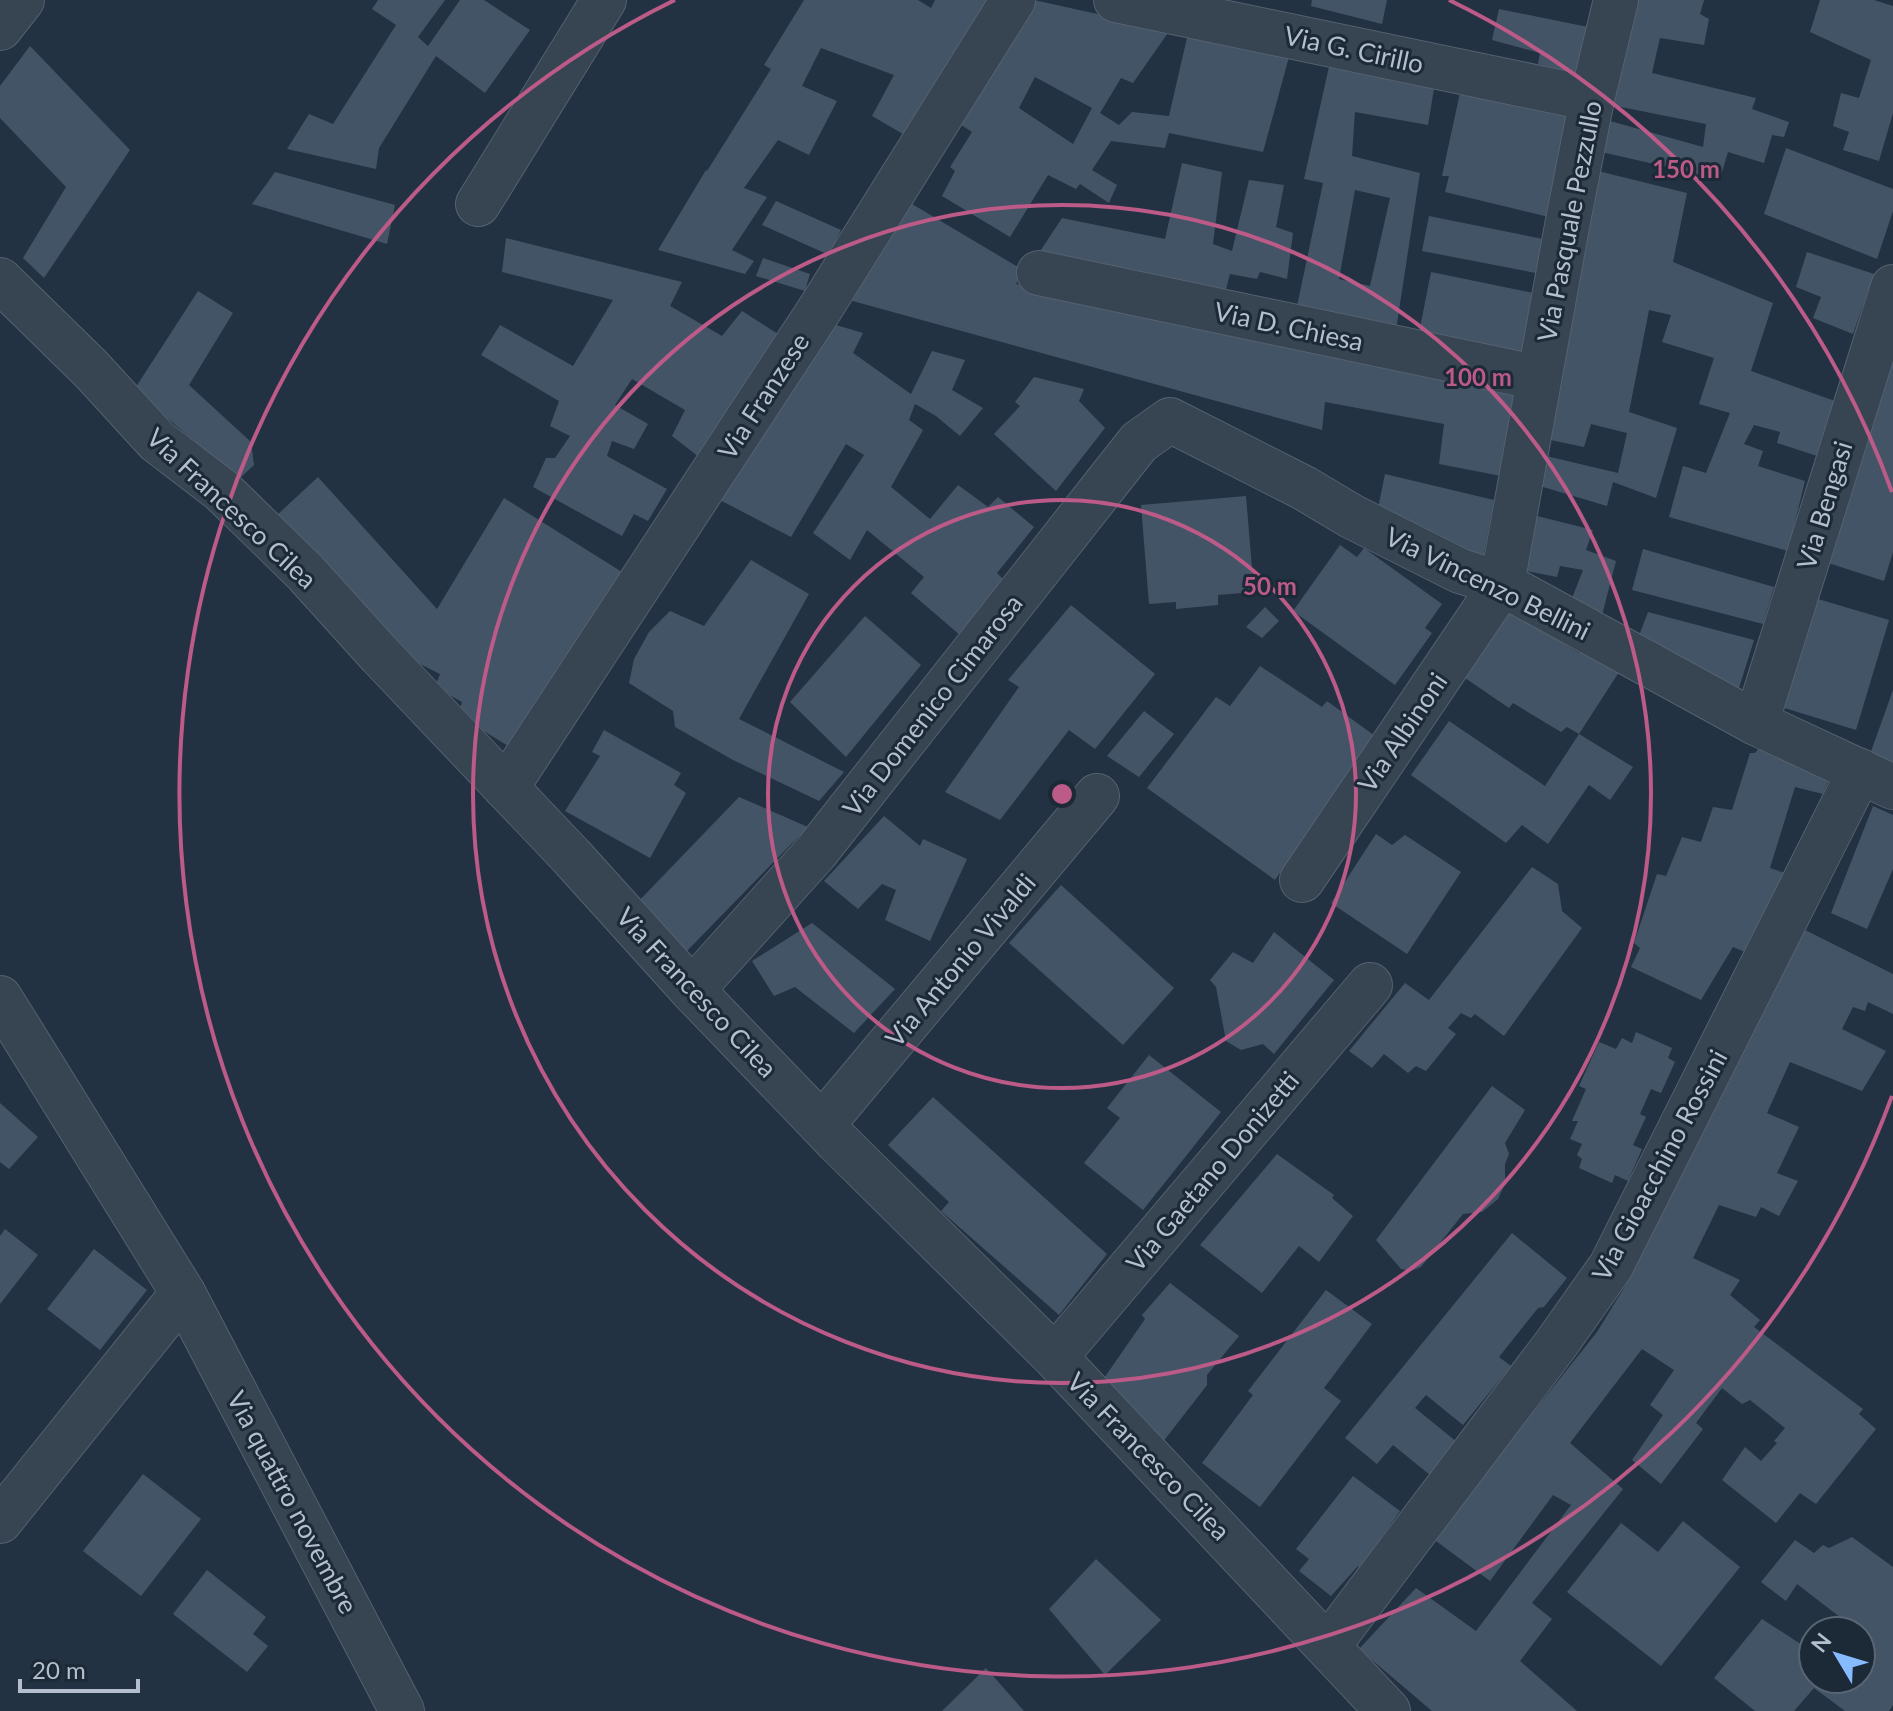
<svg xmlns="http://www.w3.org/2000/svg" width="1893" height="1711" font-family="Lato,sans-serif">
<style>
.building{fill:#445467;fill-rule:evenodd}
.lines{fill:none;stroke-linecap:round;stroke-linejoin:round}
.minor-casing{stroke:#55616f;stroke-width:46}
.minor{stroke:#374452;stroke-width:44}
.ring{fill:none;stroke:#bc5a88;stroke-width:4}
.labels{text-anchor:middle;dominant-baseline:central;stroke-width:6;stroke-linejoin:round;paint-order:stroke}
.street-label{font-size:26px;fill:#b4becc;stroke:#1c2937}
.centre{fill:#bc5a88;stroke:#1c2937;stroke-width:4}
.ring-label{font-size:24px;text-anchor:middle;font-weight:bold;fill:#bc5a88;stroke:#1c2937;stroke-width:6;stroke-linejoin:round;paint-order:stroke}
</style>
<rect width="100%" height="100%" fill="#233242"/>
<g class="building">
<polygon points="378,0 445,0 418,37 428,46 460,0 484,0 530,30 485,93 436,56 379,148 376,169 287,149 309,114 333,124 396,25 372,9"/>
<polygon points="804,0 918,0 931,8 935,0 991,0 903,134 872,116 894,75 821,48 802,86 837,101 809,155 778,140 744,188 767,197 732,250 754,261 745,274 658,250 706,170 707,171 771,69 764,65"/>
<path d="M1034,0l136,30 -37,53 -12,-5 -21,35 19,12 13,-13 37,4 20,-87 103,17 -29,106 -94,-19 -4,15 -54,-7 -19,29 25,15 -8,18 -29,-19 -4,5 -28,-14 -38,62 -68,-41 13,-25 -5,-4 22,-35 -14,-9zM1035,77l57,31 -19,36 -54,-36z"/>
<polygon points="1312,0 1387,0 1382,24 1311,6"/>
<polygon points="1627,0 1704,0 1700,14 1709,19 1704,45 1660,38 1652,73 1756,98 1752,109 1789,122 1784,137 1772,135 1764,163 1728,152 1720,179 1597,151 1603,119 1703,147 1706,124 1606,104"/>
<polygon points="1820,0 1874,0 1893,6 1893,113 1879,161 1843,150 1849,132 1833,126 1841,93 1859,98 1871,60 1810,32"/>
<polygon points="1499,9 1588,27 1580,74 1538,64 1540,53 1492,40"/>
<polygon points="30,46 130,150 44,278 23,258 66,187 0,118 0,86"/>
<path d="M1330,62l105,21 -7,42 -73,-13 -3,44 68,17 -24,157 -100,-19 27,-128 -19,-4zM1355,190l35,8 -20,88 -31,-7z"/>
<polygon points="1461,88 1573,115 1549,217 1445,192 1449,176 1442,176"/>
<polygon points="1786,148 1893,189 1893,211 1877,259 1764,214"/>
<polygon points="1182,163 1222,172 1213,244 1232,251 1249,180 1284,185 1276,227 1293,233 1287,279 1260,272 1257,279 1230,274 1225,293 1035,259 1062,218 1165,239"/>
<polygon points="1594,170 1687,193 1673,262 1773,303 1751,371 1835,401 1817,456 1777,443 1780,432 1754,425 1744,444 1763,451 1758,466 1805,481 1788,551 1669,517 1683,466 1706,473 1730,413 1699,404 1714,358 1662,342 1671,315 1649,310 1629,412 1677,428 1656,498 1613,482 1607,506 1533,484 1542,455 1618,473 1627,433 1591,424 1584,447 1541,438"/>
<polygon points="275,172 395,205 387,244 252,204"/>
<polygon points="902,198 1023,270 1016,284 1516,393 1501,476 1439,464 1444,424 1325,402 1322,430 849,300 867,275 858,269"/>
<polygon points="776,201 841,230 829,255 762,225"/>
<polygon points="1429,216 1548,240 1541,274 1422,251"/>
<polygon points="506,238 682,282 670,306 722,336 742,311 781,336 699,457 672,436 685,410 632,379 615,405 648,424 634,449 612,441 607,456 667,489 648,521 634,514 622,536 533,487 546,458 555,458 570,436 550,426 559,401 481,355 500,325 573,366 613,300 502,272"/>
<polygon points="1807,252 1874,274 1853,334 1813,318 1821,297 1796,287"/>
<polygon points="763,258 810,274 805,291 756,276"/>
<polygon points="1431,272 1538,294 1525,360 1418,338"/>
<polygon points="198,291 233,313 189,385 251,442 254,465 239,479 134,390"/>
<polygon points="826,322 863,333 853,353 911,394 932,351 965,360 952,390 983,408 960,436 936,416 915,404 909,420 923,430 891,487 930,519 958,485 988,507 998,497 1034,527 997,573 1009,585 961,636 911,593 924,577 867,530 850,560 813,533 864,455 846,444 791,537 716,498"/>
<polygon points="1893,322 1893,552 1884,581 1816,559"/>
<polygon points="1034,377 1084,389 1079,401 1105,428 1056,491 994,434 1020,406 1015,402"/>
<polygon points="1385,474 1494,500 1483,559 1378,508"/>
<polygon points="318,477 437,609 504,498 622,572 516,751 458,715 462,702 435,687 440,674 412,660 276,516"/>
<polygon points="1246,496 1254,592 1218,595 1218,605 1176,609 1176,602 1149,604 1141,505"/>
<polygon points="1529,514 1593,530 1586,550 1616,561 1600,623 1567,611 1583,570 1560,566 1557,577 1521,570"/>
<polygon points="1340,545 1357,557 1364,548 1442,604 1425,628 1432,633 1395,685 1293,611"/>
<polygon points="1643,549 1774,587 1763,624 1632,590"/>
<polygon points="751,560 809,594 739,719 844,772 819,801 733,760 675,727 673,711 629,683 634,659 649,632 670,611 704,626"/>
<polygon points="1801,594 1889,620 1856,730 1768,703"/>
<polygon points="1071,605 1155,674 1095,749 1069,730 1000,820 945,792 1019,687 1008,680"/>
<polygon points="1265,607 1279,621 1262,638 1246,627"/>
<polygon points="1510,611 1579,653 1584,646 1621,669 1579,734 1567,727 1561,732 1513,703 1509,708 1465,678"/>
<polygon points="1648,612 1754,640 1739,688 1637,641"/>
<polygon points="865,616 921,665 846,757 790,702"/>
<polygon points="1260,666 1322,707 1327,701 1375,736 1275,880 1147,788 1216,697 1230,706"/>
<polygon points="1893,690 1893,768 1869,757"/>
<polygon points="1144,711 1174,734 1139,777 1107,756"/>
<polygon points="1449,721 1545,786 1579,734 1633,767 1610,800 1589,785 1548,844 1522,825 1506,843 1411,775"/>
<polygon points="604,730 681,773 674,785 686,793 650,858 565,811 600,756 592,752"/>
<polygon points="1760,747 1831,774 1823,794 1795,787 1770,868 1791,875 1750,954 1733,947 1701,1000 1631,967 1640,948 1634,943 1657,874 1666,876 1682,837 1701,842 1713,807 1732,810 1750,753 1755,753"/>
<polygon points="739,797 808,827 684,954 634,906"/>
<polygon points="1873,806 1893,815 1893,869 1867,929 1831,913"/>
<polygon points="884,816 920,846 923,839 967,859 930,941 885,920 896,890 882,884 858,909 824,881"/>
<polygon points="1376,834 1392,845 1405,835 1461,872 1407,954 1331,903"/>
<polygon points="1532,867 1558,884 1562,911 1582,928 1504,1036 1475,1014 1471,1018 1461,1013 1448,1028 1456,1034 1426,1071 1416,1066 1408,1073 1384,1054 1372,1068 1349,1051 1405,983 1429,1000"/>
<polygon points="1061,885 1174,988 1123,1045 1009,943"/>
<polygon points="812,923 895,989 854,1033 795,987 774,996 752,961"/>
<polygon points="1801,928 1893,974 1893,1014 1868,1002 1865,1011 1853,1007 1842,1029 1886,1051 1862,1091 1790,1062 1767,1113 1799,1127 1777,1173 1798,1181 1779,1216 1761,1207 1756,1217 1719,1205 1693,1258 1740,1280 1730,1295 1760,1320 1754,1327 1863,1409 1859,1414 1876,1429 1816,1504 1800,1493 1776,1523 1722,1480 1745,1447 1761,1461 1777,1443 1774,1441 1785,1428 1750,1400 1742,1404 1722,1388 1696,1423 1703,1429 1661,1484 1632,1460 1663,1415 1650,1405 1674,1370 1642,1349 1570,1443 1623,1489 1532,1603 1552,1619 1520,1661 1577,1711 1432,1711 1359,1649 1416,1588 1476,1631 1571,1505 1553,1495 1490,1581 1428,1535 1528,1407 1534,1411 1597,1332 1627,1283"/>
<polygon points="1274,932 1334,980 1274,1054 1263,1044 1241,1050 1226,1041 1216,987 1210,980 1233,952 1253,963"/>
<polygon points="1636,1032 1672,1048 1668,1058 1675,1062 1661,1093 1651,1089 1640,1114 1646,1117 1633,1145 1642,1149 1628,1181 1615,1175 1612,1183 1579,1168 1582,1159 1577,1155 1582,1144 1570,1139 1578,1121 1572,1121 1586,1089 1579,1086 1599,1042 1616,1049 1622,1038 1632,1043"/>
<polygon points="1149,1055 1221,1112 1143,1210 1084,1163 1120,1118 1107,1108"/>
<polygon points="1492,1086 1525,1110 1505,1143 1509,1154 1505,1164 1505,1184 1498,1199 1482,1212 1463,1214 1421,1267 1411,1271 1401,1269 1376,1240"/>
<polygon points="933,1097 1107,1254 1059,1315 941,1211 949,1202 888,1145"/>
<polygon points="0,1103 38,1137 9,1169 0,1162"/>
<polygon points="1277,1154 1334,1195 1332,1198 1353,1216 1319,1262 1299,1246 1262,1293 1200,1245"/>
<polygon points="5,1229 38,1255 0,1304 0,1236"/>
<polygon points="1512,1233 1567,1278 1544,1307 1538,1308 1499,1357 1511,1366 1463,1425 1426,1395 1415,1408 1457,1442 1430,1475 1393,1445 1377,1464 1345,1438"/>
<polygon points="94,1249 147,1290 100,1350 47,1309"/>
<polygon points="1170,1283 1239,1336 1207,1375 1207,1385 1159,1447 1100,1384 1145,1319 1142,1315"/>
<polygon points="1326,1290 1372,1324 1324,1388 1341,1401 1260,1507 1202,1463 1253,1395 1248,1391"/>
<polygon points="143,1474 201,1519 141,1596 83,1551"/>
<polygon points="1353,1476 1400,1511 1360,1568 1358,1566 1331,1596 1299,1571 1309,1559 1296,1549"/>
<polygon points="1683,1521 1740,1567 1661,1666 1567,1592 1621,1523 1658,1552"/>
<polygon points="1852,1537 1893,1567 1893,1705 1889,1711 1845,1711 1814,1688 1794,1711 1755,1711 1714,1678 1762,1619 1813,1652 1813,1679 1861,1679 1861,1646 1867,1638 1861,1633 1861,1631 1858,1631 1797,1584 1786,1601 1761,1582 1795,1540 1814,1553 1823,1545 1829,1548"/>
<polygon points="1096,1559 1161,1620 1105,1675 1049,1609"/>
<polygon points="207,1570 266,1617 253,1634 268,1646 247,1672 173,1614"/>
<polygon points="986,1668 1024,1711 942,1711"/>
</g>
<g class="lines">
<g class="minor-casing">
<g id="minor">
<polyline points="1116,0 1592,99"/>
<polyline points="0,28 22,0"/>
<polyline points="478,204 604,0"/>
<polyline points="1039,273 1539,378"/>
<polyline points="0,280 91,369 157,441 221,490 305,572 380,655 571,856 692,990 837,1141 1055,1357 1388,1711"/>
<polyline points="1756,723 1893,287"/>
<polyline points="506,788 820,309 1013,0"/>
<polyline points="1302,880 1502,584 1567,226 1592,99 1616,0"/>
<polyline points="692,990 816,852 1139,442 1170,420 1304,488 1351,516 1460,571 1502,584 1756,723 1893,787"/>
<polyline points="0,998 183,1293 402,1711"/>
<polyline points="822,1125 1097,796"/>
<polyline points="1055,1357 1370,985"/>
<polyline points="0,1521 183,1293"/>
<polyline points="1328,1646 1556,1344 1611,1266 1860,771"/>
</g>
</g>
<use href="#minor" class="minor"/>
</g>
<g class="ring">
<circle cx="1062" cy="794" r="294"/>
<circle cx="1062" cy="794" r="589"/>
<path d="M1892 1096A883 883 0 1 1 675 0M1449 0A883 883 0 0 1 1892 492"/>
</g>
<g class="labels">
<g class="street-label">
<text transform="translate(1354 49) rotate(12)">Via G. Cirillo</text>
<text transform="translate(1569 221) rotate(-79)">Via Pasquale Pezzullo</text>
<text transform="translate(1289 326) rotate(12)">Via D. Chiesa</text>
<text transform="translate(763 396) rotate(-57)">Via Franzese</text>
<text transform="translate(1824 505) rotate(-73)">Via Bengasi</text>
<text transform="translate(232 508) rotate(43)">Via Francesco Cilea</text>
<text transform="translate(1488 583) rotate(26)">Via Vincenzo Bellini</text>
<text transform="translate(932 705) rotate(-52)">Via Domenico Cimarosa</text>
<text transform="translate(1402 732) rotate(-56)">Via Albinoni</text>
<text transform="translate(960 960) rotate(-50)">Via Antonio Vivaldi</text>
<text transform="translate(697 992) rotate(47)">Via Francesco Cilea</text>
<text transform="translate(1659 1165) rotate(-62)">Via Gioacchino Rossini</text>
<text transform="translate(1212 1171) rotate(-50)">Via Gaetano Donizetti</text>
<text transform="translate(1149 1456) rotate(46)">Via Francesco Cilea</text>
<text transform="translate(293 1502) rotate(62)">Via quattro novembre</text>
</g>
</g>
<circle cx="1062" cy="794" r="12" class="centre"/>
<g class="ring-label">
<text x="1686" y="178">150 m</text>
<text x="1478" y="386">100 m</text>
<text x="1270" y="595">50 m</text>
</g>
<g transform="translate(1837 1655) rotate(308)"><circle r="38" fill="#1c2937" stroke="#596573" stroke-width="2"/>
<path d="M0-6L14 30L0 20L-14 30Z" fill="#86bbff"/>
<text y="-12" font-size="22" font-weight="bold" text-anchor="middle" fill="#b4becc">N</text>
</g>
<path d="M20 1679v12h118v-12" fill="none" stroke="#b4becc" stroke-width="4"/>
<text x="32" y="1679" font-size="24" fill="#b4becc" stroke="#1c2937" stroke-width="6" paint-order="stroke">20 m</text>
</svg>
